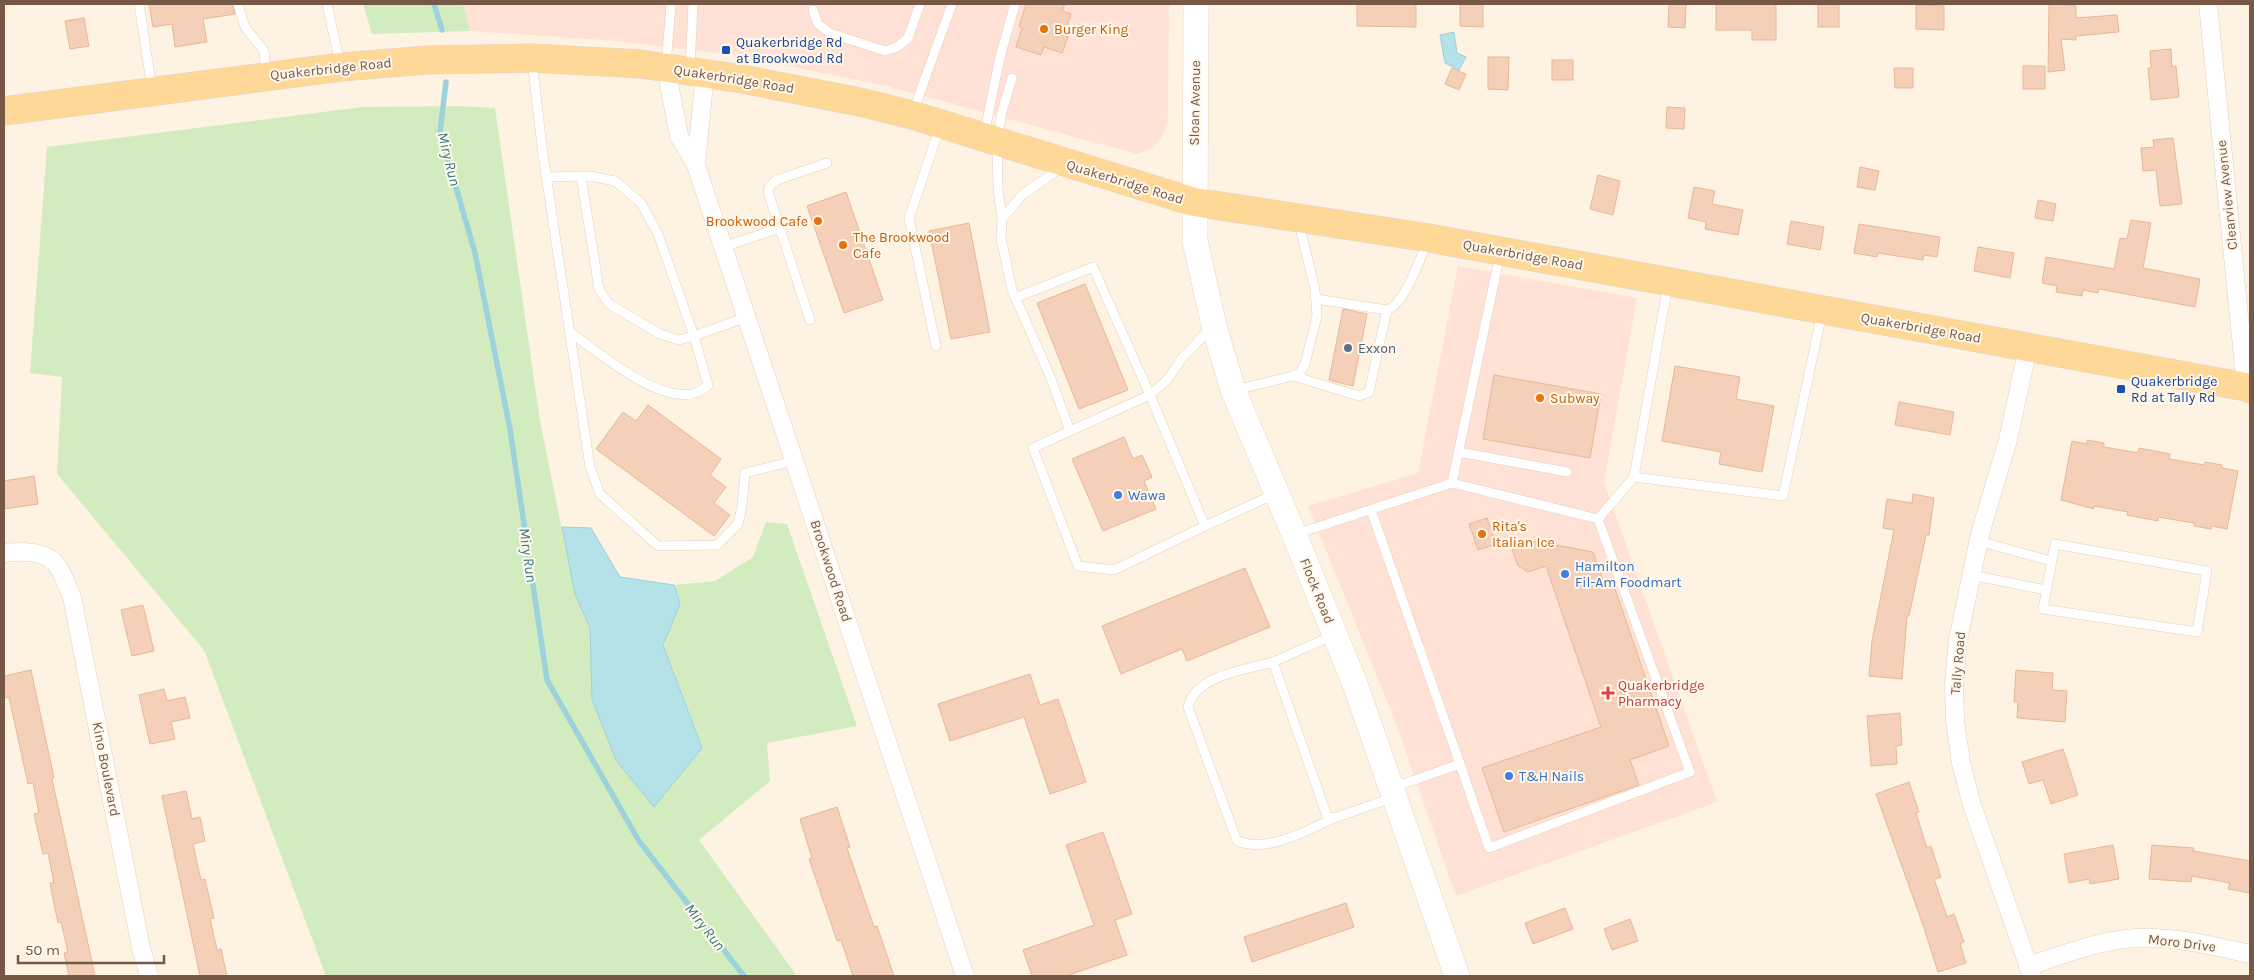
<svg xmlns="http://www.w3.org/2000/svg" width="2254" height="980" font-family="Karla,sans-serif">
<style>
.commercial{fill:#ffe1d5}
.green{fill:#d2ecc0}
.water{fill:#b5e2e9;stroke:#9bd2db}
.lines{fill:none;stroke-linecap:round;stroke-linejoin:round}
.stream{stroke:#9bd2db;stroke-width:5.5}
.building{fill:#f5d0b8;stroke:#e9b697}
.lane-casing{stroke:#e3cfbd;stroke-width:10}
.street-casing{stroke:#e3cfbd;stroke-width:19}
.secondary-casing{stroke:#ead2bd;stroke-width:26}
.primary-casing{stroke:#dcd4cf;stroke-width:29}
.lane{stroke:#fff;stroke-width:9}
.street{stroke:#fff;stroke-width:18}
.secondary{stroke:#fff;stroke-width:25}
.primary{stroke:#ffd898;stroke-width:28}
.food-dot{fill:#e8710a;stroke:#fff7ea;stroke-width:2}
.transit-dot{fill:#1a4fb4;stroke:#fff7ea;stroke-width:2}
.service-dot{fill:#5c6f8a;stroke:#fff7ea;stroke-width:2}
.shop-dot{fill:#3f7fe0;stroke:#fff7ea;stroke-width:2}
.health-dot{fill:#e0444e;stroke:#fff7ea;stroke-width:2}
.labels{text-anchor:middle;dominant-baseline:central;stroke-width:4;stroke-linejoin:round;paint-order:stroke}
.food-label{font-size:14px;fill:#c56008;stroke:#fff7ea;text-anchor:start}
.transit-label{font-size:14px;fill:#164399;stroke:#fff7ea;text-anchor:start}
.street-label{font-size:14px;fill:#775847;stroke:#fff7ea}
.service-label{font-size:14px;fill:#4e5e75;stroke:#fff7ea;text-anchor:start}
.shop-label{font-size:14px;fill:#366cbe;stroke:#fff7ea;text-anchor:start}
.health-label{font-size:14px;fill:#be3a42;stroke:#fff7ea;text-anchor:start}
.water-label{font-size:15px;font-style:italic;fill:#3c7a85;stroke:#fff7ea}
</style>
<rect width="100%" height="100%" fill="#fef3e2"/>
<g class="commercial">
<polygon points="463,4 1169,4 1168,121 1161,139 1153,148 1137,154 887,86 740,56 618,41 470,31"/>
<polygon points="1458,266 1637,298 1604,482 1717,802 1456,896 1394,718 1308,506 1418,473"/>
</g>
<g class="green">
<polygon points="363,4 463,4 470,31 372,34"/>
<polygon points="461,106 495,108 540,421 575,594 590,628 592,699 654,806 702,748 663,645 680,604 674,585 715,581 753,557 766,522 787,524 857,726 767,743 770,781 699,840 797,976 326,976 204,650 57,474 62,377 30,373 47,147 362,107"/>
</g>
<g class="water">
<polygon points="1454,32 1457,53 1466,57 1459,70 1445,63 1440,35"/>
<polygon points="562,527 591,528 620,577 674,585 680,604 663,645 702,748 654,807 616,760 592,699 590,628 575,594"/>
</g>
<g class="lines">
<g class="stream">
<polyline points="434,4 442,30"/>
<polyline points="446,82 440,132 475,253 510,429 547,680 639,841 744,976"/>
</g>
</g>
<g class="building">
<polygon points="149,4 232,4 235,14 203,19 207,42 175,47 172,24 153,27"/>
<polygon points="1026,4 1065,4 1062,11 1071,14 1066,30 1070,31 1062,53 1044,47 1041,55 1016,47 1022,28 1019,26"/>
<polygon points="1357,4 1416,4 1416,27 1357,26"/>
<polygon points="1460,4 1483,4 1483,27 1460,26"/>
<polygon points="1669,4 1686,4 1685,28 1668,27"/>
<polygon points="1716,4 1776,4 1776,40 1752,40 1752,30 1716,30"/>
<rect x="1818" y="4" width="21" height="23"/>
<polygon points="2055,4 2076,6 2076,18 2117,15 2119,32 2076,36 2076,40 2061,39 2065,70 2048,72 2049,5"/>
<polygon points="1916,5 1944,6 1944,30 1916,29"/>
<polygon points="84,18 89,46 70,49 65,21"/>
<polygon points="2171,49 2172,67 2176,66 2179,97 2151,100 2148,68 2151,68 2150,51"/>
<polygon points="1488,57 1509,57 1508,90 1488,89"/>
<rect x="1552" y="60" width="21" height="20"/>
<rect x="2023" y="66" width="22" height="23"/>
<polygon points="1452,68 1466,74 1459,90 1445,84"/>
<polygon points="1894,68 1913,68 1913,88 1895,88"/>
<polygon points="1667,107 1685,108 1684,129 1666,128"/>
<polygon points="2173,138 2182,204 2160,206 2156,170 2143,171 2141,148 2154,147 2153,140"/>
<polygon points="1860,167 1879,171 1875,190 1857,187"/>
<polygon points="1598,175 1620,181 1613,215 1590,209"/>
<polygon points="1694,187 1715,191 1712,204 1743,210 1738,235 1705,229 1706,222 1688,218"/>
<polygon points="846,192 883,300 844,313 807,206"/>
<polygon points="2038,200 2056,204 2053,221 2035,218"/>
<polygon points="2131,220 2151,223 2143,268 2200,279 2195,307 2099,289 2098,293 2083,290 2082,296 2056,292 2057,286 2042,283 2046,257 2114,269 2120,238 2127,239"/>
<polygon points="1791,221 1824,227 1820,250 1787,244"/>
<polygon points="969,223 990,332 951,339 929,231"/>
<polygon points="1859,224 1940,237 1937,257 1924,255 1923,260 1878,253 1877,257 1854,253"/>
<polygon points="1978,247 2014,253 2010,278 1974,271"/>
<polygon points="1085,284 1128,390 1079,409 1037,303"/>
<polygon points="1343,309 1367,314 1353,386 1329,380"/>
<polygon points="1675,366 1740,377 1736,399 1774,406 1762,472 1719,464 1721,452 1662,441"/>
<polygon points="1494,375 1601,394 1590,458 1483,439"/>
<polygon points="1899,402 1954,412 1950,435 1895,425"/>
<polygon points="648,405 721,459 710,475 726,487 714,503 730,515 714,536 596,449 623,412 636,421"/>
<polygon points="1124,437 1133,459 1142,455 1152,477 1144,481 1156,509 1103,531 1072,459"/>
<polygon points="2087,440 2104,443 2104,447 2138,453 2139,448 2170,454 2169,459 2204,465 2205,462 2222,465 2222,468 2238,471 2227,529 2211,526 2211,529 2194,526 2194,523 2158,517 2158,521 2127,515 2128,512 2094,506 2094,509 2061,500 2072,441 2087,444"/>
<polygon points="34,476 38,504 4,509 4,481"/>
<polygon points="1913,494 1934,498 1929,535 1926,535 1909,616 1907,616 1902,679 1869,676 1872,641 1894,530 1883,528 1887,499 1912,503"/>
<polygon points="1487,518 1496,544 1478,550 1469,524"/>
<polygon points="1528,540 1593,552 1604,583 1612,580 1669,746 1630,760 1639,785 1504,832 1482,768 1601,727 1546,566 1528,572 1518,566 1510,543"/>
<polygon points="1245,568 1270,627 1187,661 1182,649 1121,674 1102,626"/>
<polygon points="143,605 154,651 132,656 121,610"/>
<polygon points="31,670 54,778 52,779 95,976 69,976 64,953 68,952 61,922 58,923 52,894 50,883 54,883 48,853 43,854 34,814 39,813 33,783 28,784 9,697 4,698 4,676"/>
<polygon points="2016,670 2053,673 2052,690 2067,691 2065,722 2017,718 2018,702 2014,702"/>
<polygon points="1030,674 1040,705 1058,699 1086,782 1050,794 1024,717 950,741 938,704"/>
<polygon points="164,689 167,701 185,697 190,718 171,722 175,739 150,744 139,695"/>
<polygon points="1900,713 1902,745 1896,746 1897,764 1871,766 1867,716"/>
<polygon points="2063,749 2078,795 2051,804 2043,780 2029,784 2022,762"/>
<polygon points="1909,782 1919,812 1916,813 1927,848 1931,846 1941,877 1934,879 1947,917 1954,914 1964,942 1960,944 1966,963 1938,972 1923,925 1876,794"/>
<polygon points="186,791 192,819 200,817 205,841 193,844 201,880 205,879 214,918 210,919 217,950 221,949 227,976 200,976 162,796"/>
<polygon points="837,807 850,847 847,848 874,927 877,926 894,976 853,976 841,940 837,941 809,859 812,858 800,819"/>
<polygon points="1103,832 1132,914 1115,920 1127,955 1066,976 1032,976 1023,950 1094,925 1066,845"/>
<polygon points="2113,845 2119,879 2090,884 2089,879 2069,883 2064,854"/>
<polygon points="2152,845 2194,848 2193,851 2250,861 2250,893 2228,889 2230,883 2192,876 2191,882 2149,879"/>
<polygon points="1346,903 1354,927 1252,962 1244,937"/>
<polygon points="1565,908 1573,929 1533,944 1525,923"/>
<polygon points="1630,919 1638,941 1612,950 1604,929"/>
</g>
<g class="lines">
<g class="lane-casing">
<g id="lane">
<polyline points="139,4 152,89"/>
<polyline points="238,4 245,27 264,51 266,73"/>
<polyline points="327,4 340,64"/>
<polyline points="813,10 818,24 830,33 885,51 897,47 908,38 920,4"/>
<polyline points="532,61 543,155 590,467 600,494 658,546 717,545 738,524 742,506 745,473 794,461"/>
<polyline points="666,66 671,4"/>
<polyline points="690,69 693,4"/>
<polyline points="1012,78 1002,112 997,143 998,189 1002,219 1001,238 1012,290 1050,376 1070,431 1150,395 1205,526 1275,494"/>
<polyline points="913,112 952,4"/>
<polyline points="984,135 1000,57 1015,4"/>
<polyline points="547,177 590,176 615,181 641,203 658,234 694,336 747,317"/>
<polyline points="1002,219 1022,195 1062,167"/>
<polyline points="723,247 780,228"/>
<polyline points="1500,254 1452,483 1598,519 1634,477 1668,284"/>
<polyline points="1015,298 1093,267 1150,395 1167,380 1183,357 1211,328"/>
<path d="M1316,299l71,11c18,-6 33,-52 41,-69"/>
<polyline points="810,320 768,192 769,187 777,180 827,163"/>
<path d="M571,333c29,20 104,86 137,52l-14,-49 -15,4 -19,-6 -51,-30 -10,-15 -18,-113"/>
<polyline points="936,346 909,218 940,127"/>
<polyline points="1293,376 1359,396 1369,392 1387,310"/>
<polyline points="1235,390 1293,376 1300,373 1305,364 1317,316 1315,290 1299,223"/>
<polyline points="1070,431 1033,448 1078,566 1114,570 1205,526"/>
<polyline points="1459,452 1567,472"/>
<polyline points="1634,477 1783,496 1822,313"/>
<polyline points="1371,510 1460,764 1392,788"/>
<polyline points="1296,534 1452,483"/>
<polyline points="1978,541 2051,561"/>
<polygon points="2055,544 2207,571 2197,632 2043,609"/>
<polyline points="1971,575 2046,590"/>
<polyline points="1334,635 1273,662 1327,816 1334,818 1392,798"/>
<path d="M1273,662c-28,8 -77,13 -85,45l49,134c31,12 69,-10 97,-23"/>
<polyline points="1460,764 1489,848 1690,772 1598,519"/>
</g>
</g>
<g class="street-casing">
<g id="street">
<polyline points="2208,4 2246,387"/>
<polyline points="666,68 679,136 696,165 965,976"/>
<polyline points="696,165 705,74"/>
<polyline points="2028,347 2008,440 1980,534 1958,640 1954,683 1955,720 1961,763 1972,805 2032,976"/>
<path d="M4,553c16,-2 40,-3 52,11 7,8 11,23 16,33l69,351 8,28"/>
<path d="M2028,966c35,-11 71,-26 108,-28 38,-2 77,8 114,16"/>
</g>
</g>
<g class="secondary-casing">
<polyline id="secondary" points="1196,4 1195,241 1214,326 1233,390 1294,534 1355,684 1457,976"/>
</g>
<g class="primary-casing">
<polyline id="primary" points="4,111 341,67 427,60 531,58 641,64 742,79 860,102 912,115 1194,202 1429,238 2246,387 2250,389"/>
</g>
<use href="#lane" class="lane"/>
<use href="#street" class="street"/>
<use href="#secondary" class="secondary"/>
<use href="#primary" class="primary"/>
</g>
<g class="food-dot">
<circle cx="1044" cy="29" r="5"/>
<circle cx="818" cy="221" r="5"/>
<circle cx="843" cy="245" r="5"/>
<circle cx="1540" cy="398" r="5"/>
<circle cx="1482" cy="534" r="5"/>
</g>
<g class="transit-dot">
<rect x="721" y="45" width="10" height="10" rx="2.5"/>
<rect x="2116" y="384" width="10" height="10" rx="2.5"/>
</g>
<circle class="service-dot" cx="1348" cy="348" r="5"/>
<g class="shop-dot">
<circle cx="1118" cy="495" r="5"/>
<circle cx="1565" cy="574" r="5"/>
<circle cx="1509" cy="776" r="5"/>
</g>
<path class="health-dot" d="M1605.5 685.5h5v5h5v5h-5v5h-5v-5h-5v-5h5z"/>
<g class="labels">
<g class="food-label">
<text x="1054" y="29">Burger King</text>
<text x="808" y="221" text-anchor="end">Brookwood Cafe</text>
<text x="853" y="237">The Brookwood<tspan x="853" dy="16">Cafe</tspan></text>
<text x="1550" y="398">Subway</text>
<text x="1492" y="526">Rita's<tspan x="1492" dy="16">Italian Ice</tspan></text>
</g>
<g class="transit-label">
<text x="736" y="42">Quakerbridge Rd<tspan x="736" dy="16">at Brookwood Rd</tspan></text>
<text x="2131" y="381">Quakerbridge<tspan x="2131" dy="16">Rd at Tally Rd</tspan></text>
</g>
<g class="street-label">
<text transform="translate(331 69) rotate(-6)">Quakerbridge Road</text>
<text transform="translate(734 79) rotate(9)">Quakerbridge Road</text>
<text transform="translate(1195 103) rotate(-89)">Sloan Avenue</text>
<text transform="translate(1125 182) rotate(17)">Quakerbridge Road</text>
<text transform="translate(2227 195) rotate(-96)">Clearview Avenue</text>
<text transform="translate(1523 255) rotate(10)">Quakerbridge Road</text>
<text transform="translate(1921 328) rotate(10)">Quakerbridge Road</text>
<text transform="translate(831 571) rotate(72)">Brookwood Road</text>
<text transform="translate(1317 591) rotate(68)">Flock Road</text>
<text transform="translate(1958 663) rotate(-85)">Tally Road</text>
<text transform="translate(106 769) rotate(79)">Kino Boulevard</text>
<text transform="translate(2182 943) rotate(7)">Moro Drive</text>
</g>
<g class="service-label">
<text x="1358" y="348">Exxon</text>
</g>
<g class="shop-label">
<text x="1128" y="495">Wawa</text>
<text x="1575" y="566">Hamilton<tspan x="1575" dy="16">Fil-Am Foodmart</tspan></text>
<text x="1519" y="776">T&amp;H Nails</text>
</g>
<g class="health-label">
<text x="1618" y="685">Quakerbridge<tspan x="1618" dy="16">Pharmacy</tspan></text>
</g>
<g class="water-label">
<text transform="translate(449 159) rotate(76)">Miry Run</text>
<text transform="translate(528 555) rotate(82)">Miry Run</text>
<text transform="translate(705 927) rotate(52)">Miry Run</text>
</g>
</g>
<rect width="2254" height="980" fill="none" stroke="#775847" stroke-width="10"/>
<path d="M18 955v8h146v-8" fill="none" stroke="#775847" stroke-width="2.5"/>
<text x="25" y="955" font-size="15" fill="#775847" stroke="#fff7ea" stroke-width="4" paint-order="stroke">50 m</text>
</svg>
